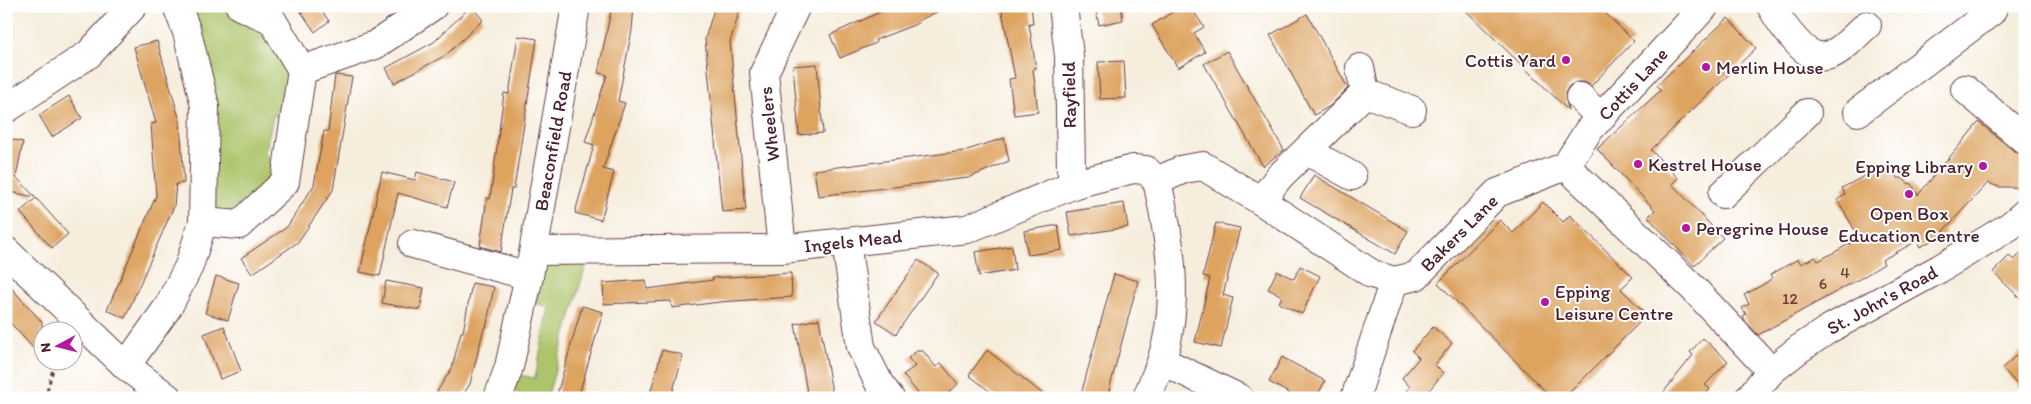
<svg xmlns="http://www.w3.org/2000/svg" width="2031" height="404" font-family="Itim,sans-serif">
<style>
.green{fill:#acc46a;stroke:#7b724a}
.building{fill:#dda35e}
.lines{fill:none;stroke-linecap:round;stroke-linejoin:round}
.minor-casing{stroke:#643e46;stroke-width:30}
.path{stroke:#643e46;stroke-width:3;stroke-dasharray:4 4;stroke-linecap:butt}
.minor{stroke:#fff;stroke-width:28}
.poi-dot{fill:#b5179e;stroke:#fff;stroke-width:2}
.labels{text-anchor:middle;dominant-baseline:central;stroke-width:4;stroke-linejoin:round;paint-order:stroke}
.number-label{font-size:16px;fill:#6f4038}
.poi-label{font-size:19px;fill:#4a1f2b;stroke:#fff;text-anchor:start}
.street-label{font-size:19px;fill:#4a1f2b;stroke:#fff}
</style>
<rect width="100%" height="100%" fill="#fff"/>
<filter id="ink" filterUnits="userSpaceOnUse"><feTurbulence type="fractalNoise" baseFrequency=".02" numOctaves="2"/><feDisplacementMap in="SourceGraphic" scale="10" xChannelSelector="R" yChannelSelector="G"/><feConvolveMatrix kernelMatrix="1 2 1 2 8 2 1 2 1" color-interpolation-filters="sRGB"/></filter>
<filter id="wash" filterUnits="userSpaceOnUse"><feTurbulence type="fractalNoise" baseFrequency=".0096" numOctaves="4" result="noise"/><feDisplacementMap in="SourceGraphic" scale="20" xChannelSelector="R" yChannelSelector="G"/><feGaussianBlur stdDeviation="1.12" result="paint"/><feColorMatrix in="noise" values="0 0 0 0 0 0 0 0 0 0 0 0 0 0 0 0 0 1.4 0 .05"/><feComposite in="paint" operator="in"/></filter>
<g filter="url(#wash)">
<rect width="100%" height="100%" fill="#f6eddc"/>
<g class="green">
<polygon points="214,7 245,18 267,33 292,77 290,113 273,116 265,154 278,165 267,185 228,218 214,205 192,18 199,9"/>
<polygon points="544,263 586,265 547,398 523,398 513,389 518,375 535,378 549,307 535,303"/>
</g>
<g id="blocks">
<g class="building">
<polygon points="297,6 318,6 329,21 315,32"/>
<polygon points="471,6 483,20 446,55 394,83 386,68 434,42"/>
<polygon points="612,6 634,6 632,30 618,101 625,103 603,169 614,172 601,220 575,213 594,145 585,142 607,75 598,73"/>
<polygon points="715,6 741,6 730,42 746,210 722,212 705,39"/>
<polygon points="893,6 949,6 918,21 919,23 875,40 876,43 840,58 830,35"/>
<polygon points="1001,6 1031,6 1033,24 1029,24 1036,68 1033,69 1038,112 1014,115 1009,79 1015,78"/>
<polygon points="1095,6 1121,6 1123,20 1099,25"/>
<polygon points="1182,6 1190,6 1204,27 1194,33 1205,52 1178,68 1152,25"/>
<polygon points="1461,6 1598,6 1634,41 1591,86 1584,82 1576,82 1569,86 1565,93 1568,110"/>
<polygon points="1307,14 1348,88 1330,106 1314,115 1270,35"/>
<polygon points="1728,18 1756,48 1651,150 1678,178 1672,184 1723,238 1694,266 1648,217 1655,210 1597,149 1661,90 1657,85"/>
<polygon points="518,36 537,39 514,189 511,189 501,252 480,246 487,198 490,199 504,93 509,94"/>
<polygon points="157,41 180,121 184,183 176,184 174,206 125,318 107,310 156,196 151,124 156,123 134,47"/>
<polygon points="1227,51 1284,150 1263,166 1204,64"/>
<polygon points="1124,61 1126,98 1100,99 1098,62"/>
<polygon points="817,64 823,133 799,135 793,66"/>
<polygon points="335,75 352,77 333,190 298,242 252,274 241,258 287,227 314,185 324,131 328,131"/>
<polygon points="69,96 82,118 52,137 39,115"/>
<polygon points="1979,122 2015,152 2025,155 2025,196 2015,187 1999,187 1988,183 1944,230 1945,233 1920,247 1917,241 1882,260 1884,264 1861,278 1758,335 1746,322 1743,316 1746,314 1742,308 1749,304 1744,295 1766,283 1772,278 1770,275 1798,259 1801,264 1815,257 1818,261 1853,242 1850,236 1856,232 1837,200 1845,195 1842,188 1889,163 1897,178 1902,178 1909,184 1911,183 1918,195"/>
<polygon points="6,138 23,142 16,177 35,197 6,191"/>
<polygon points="1004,138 1009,161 968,178 818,196 814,170 964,151"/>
<polygon points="382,172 415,180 417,172 454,182 447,207 398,193 380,276 360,272"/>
<polygon points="1314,175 1408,231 1395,254 1300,198"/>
<polygon points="36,198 68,234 52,248 20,212"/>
<polygon points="1543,202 1563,222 1570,215 1633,277 1621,289 1647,315 1564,398 1552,398 1438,283 1500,220 1513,233"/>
<polygon points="1124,203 1128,227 1071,236 1067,212"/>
<polygon points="1216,223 1240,228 1223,295 1233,298 1221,348 1195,342 1210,278 1203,276"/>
<polygon points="1058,225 1062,250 1028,255 1024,231"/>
<polygon points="1012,246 1015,270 979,276 975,252"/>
<polygon points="2025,249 2025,303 1993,272 2009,256 2014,260"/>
<polygon points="918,260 938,273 896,334 876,321"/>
<polygon points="1300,266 1320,276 1302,314 1279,303 1282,296 1268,289 1277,271 1294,279"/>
<polygon points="791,273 792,297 720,302 672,308 671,301 604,304 603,283 646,280 647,289 713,280 712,278"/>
<polygon points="1114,274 1138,281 1107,398 1080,398"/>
<polygon points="216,276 239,283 228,320 205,313"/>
<polygon points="386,281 424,288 420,310 382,303"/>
<polygon points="6,282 42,322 42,341 34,349 6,318"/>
<polygon points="472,283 494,287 486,328 484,328 470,384 461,398 433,398 452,368 461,332 463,332"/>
<polygon points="582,306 603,312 578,398 556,398"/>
<polygon points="819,319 833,398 808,398 795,324"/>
<polygon points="224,326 241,371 220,379 204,334"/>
<polygon points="1433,327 1452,343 1435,365 1443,373 1423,398 1402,398 1410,387 1402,378 1419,358 1412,351"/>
<polygon points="1703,338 1728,361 1705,385 1710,389 1703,398 1659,398 1693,355 1690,352"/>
<polygon points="2025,348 2025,393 2002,368"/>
<polygon points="662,350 683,355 671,398 649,398"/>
<polygon points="987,350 1048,398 998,398 969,375"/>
<polygon points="917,351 923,351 936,367 941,363 958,384 942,398 922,398 903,375 915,366 908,358"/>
<polygon points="1282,357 1325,381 1316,398 1298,398 1269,382"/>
</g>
</g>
</g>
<g filter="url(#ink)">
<use href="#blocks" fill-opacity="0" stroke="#643e46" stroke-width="1"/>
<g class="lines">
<g class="minor-casing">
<g id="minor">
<polyline points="1063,6 1069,56 1071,169 1075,184"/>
<path d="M1771,6c7,13 15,24 25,35 29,33 46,6 71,-16"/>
<polyline points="302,70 375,45 433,6"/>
<polyline points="1965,89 2025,140"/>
<polyline points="1365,93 1412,110"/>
<polyline points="1580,97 1601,118"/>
<polyline points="6,109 89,54 133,6"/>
<polyline points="1858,112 1991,12 1994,6"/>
<polyline points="1307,151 1352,176"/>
<polyline points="1566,166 1588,131 1705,6"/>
<polyline points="1157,181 1184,169 1203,166 1261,201 1372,274 1394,281 1416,276 1497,193 1566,166 1694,289 1771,371"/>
<polyline points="1723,194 1807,113"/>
<polyline points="1261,201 1279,177 1365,93 1360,68"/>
<polyline points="203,222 239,225 285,182 302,70 272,20 240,6"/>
<polyline points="846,242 861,347 880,385 890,398"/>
<polyline points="413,244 529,276"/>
<polyline points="782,249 764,73 796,6"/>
<polyline points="6,251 126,366 168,398"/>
<polyline points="534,251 782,249 967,229 1075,184 1133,169 1146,170 1157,181"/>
<polyline points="1162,361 1239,398"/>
<polyline points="126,366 168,307 189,266 203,222 205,106 187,32 177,6"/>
<polyline points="498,398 509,367 529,276 576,6"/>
<path d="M1147,398c4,-12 10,-24 14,-36 20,-58 9,-123 -4,-181"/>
<polyline points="1355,398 1394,281"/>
<polyline points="1749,398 1771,371 1799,349 1829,329 1939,269 2010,226 2025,213"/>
</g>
</g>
<polyline class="path" points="45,398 55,362"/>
<use href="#minor" class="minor"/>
</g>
</g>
<g class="poi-dot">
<circle cx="1566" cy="60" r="5"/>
<circle cx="1706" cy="67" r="5"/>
<circle cx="1638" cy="164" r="5"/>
<circle cx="1983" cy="166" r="5"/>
<circle cx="1909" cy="194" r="5"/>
<circle cx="1686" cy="228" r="5"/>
<circle cx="1545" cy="302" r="5"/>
</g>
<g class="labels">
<g class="number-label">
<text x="1845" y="272">4</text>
<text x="1823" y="283">6</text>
<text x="1790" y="298">12</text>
</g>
<g class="poi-label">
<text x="1556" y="60" text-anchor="end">Cottis Yard</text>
<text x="1716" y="67">Merlin House</text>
<text x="1648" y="164">Kestrel House</text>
<text x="1973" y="166" text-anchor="end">Epping Library</text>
<text x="1909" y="213" text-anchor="middle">Open Box<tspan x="1909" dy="22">Education Centre</tspan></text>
<text x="1696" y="228">Peregrine House</text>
<text x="1555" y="291">Epping<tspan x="1555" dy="22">Leisure Centre</tspan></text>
</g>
<g class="street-label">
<text transform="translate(1633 84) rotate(-47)">Cottis Lane</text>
<text transform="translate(1069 95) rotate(-91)">Rayfield</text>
<text transform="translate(769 124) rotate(-96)">Wheelers</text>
<text transform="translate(553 141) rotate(-80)">Beaconfield Road</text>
<text transform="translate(1459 233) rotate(-45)">Bakers Lane</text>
<text transform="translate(853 241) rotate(-6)">Ingels Mead</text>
<text transform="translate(1882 300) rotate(-29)">St. John's Road</text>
</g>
</g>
<rect width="2031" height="404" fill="none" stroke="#fff" stroke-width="25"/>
<g transform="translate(58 346) rotate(263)"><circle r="24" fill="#ffffff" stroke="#b7a5aa"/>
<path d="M0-4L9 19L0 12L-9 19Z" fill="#b5179e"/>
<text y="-8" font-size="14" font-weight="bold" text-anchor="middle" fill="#4a1f2b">N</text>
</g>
</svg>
